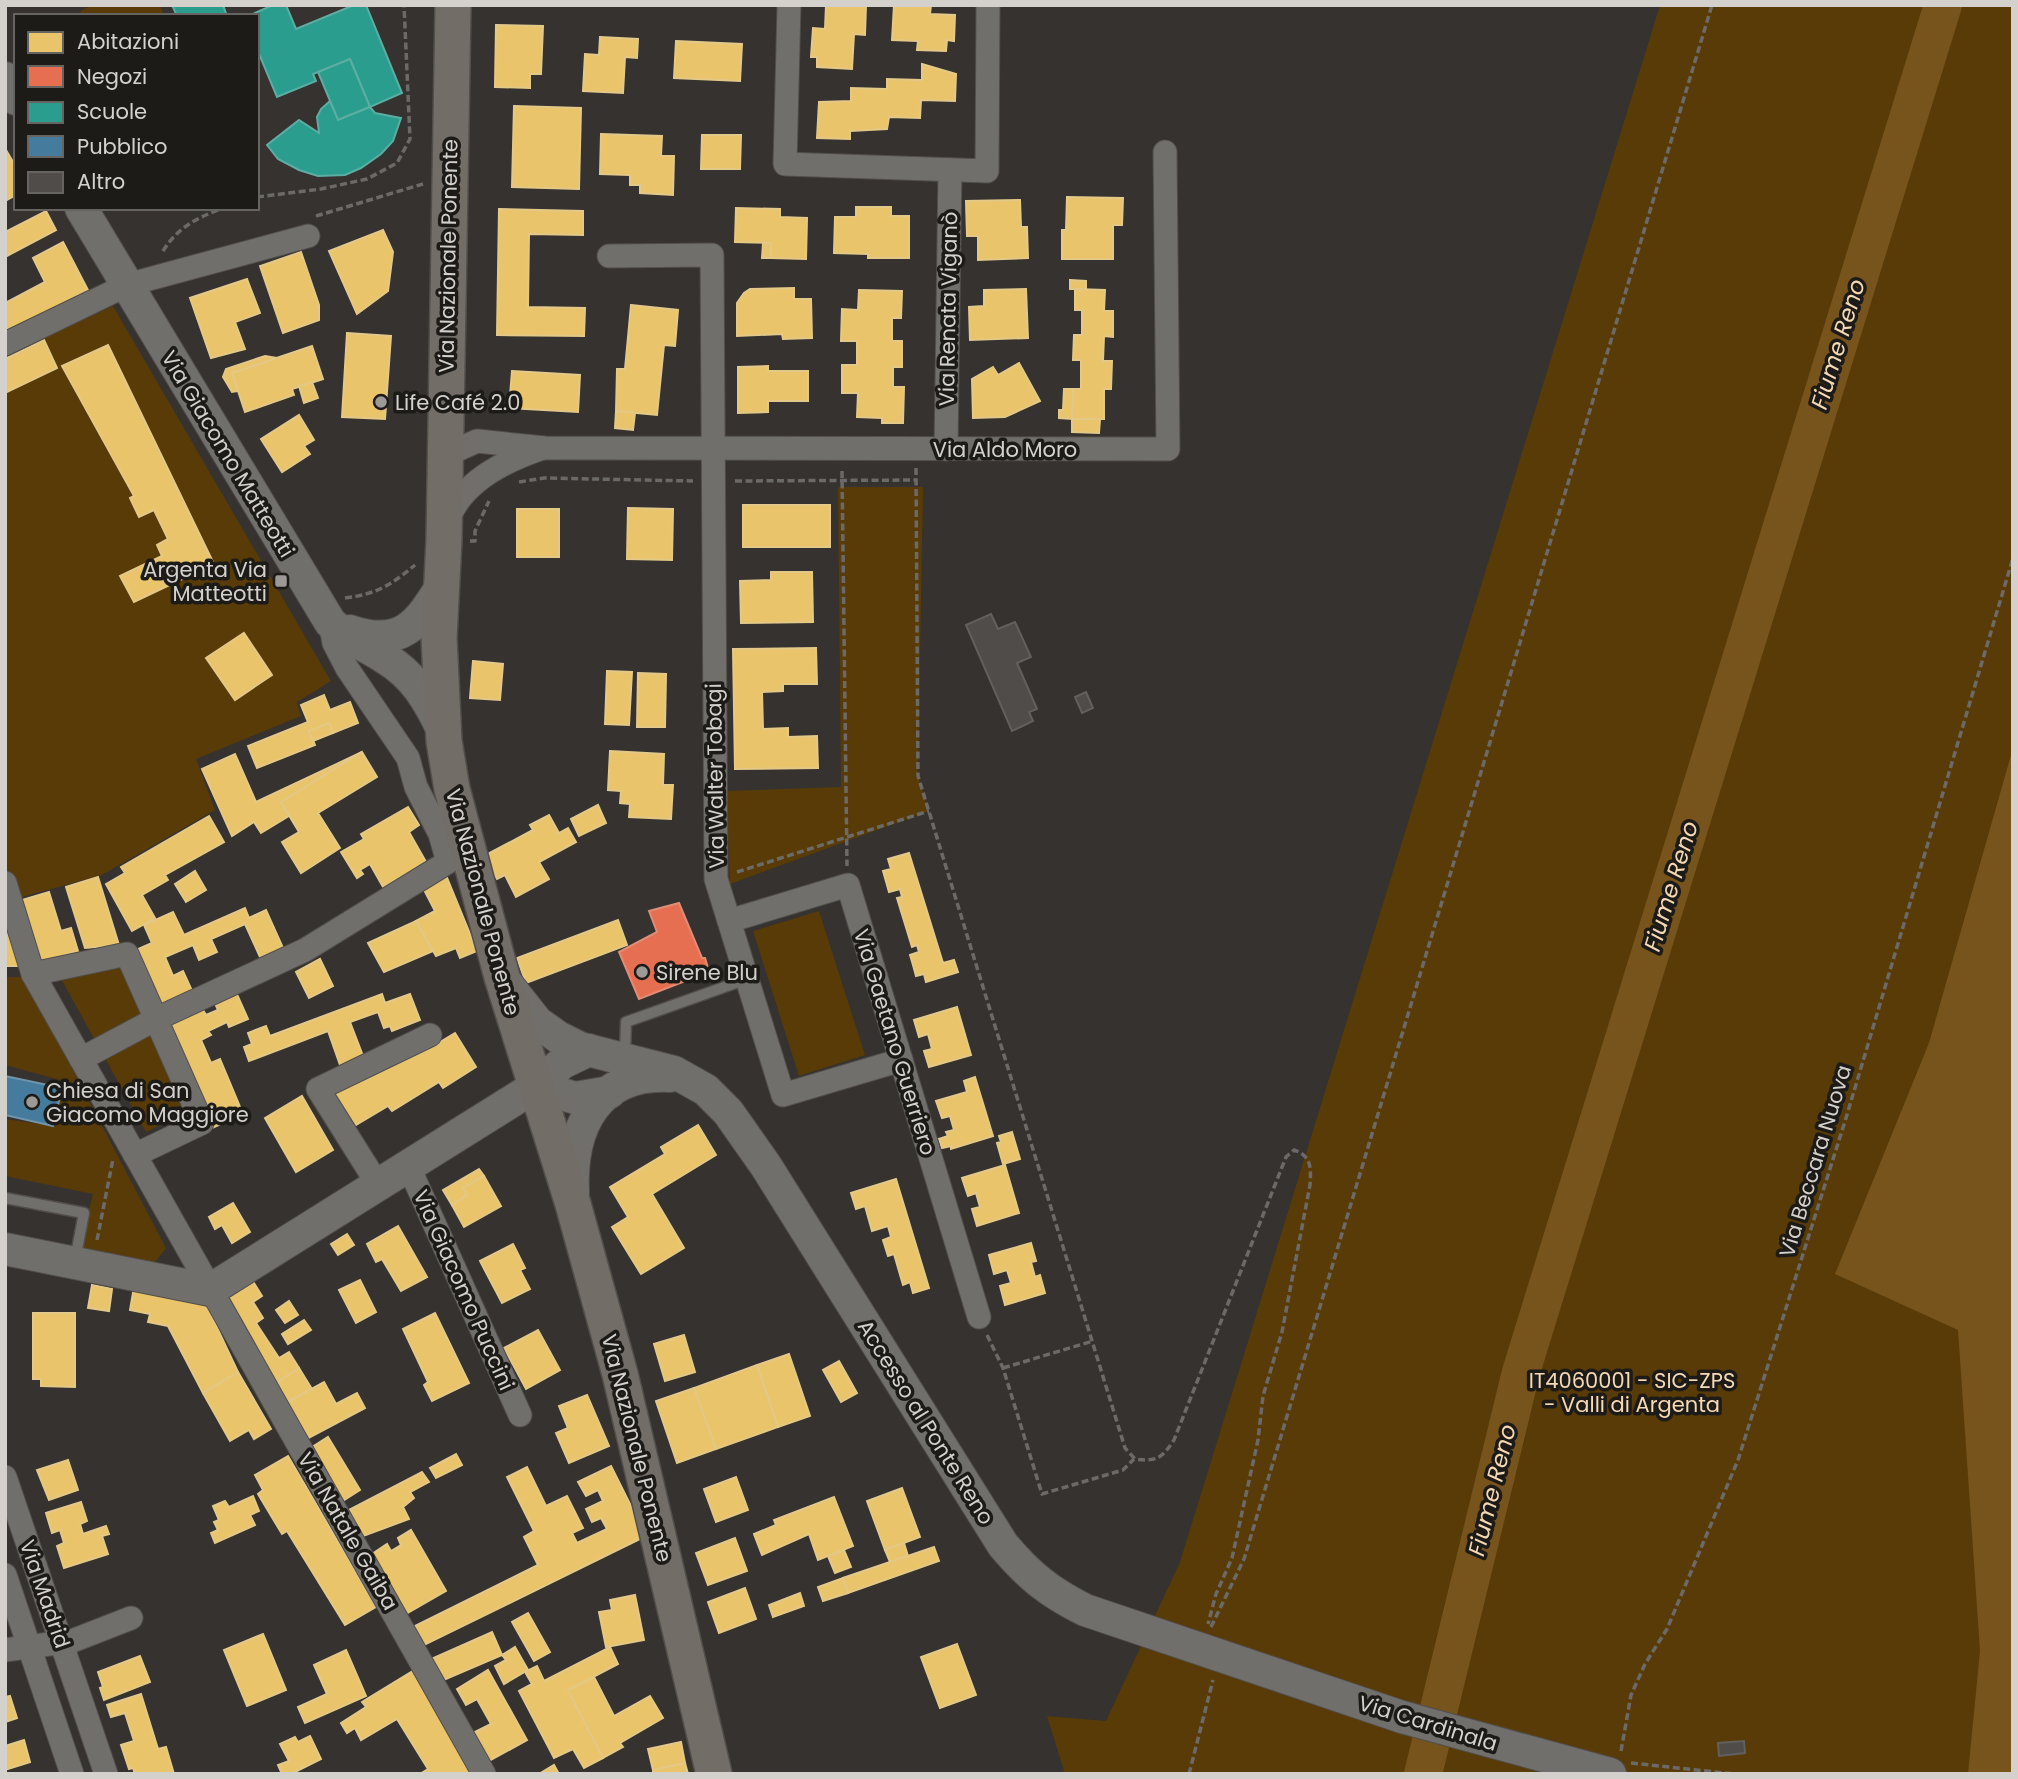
<svg xmlns="http://www.w3.org/2000/svg" width="2018" height="1779" font-family="Poppins,sans-serif">
<style>
.green{fill:#583b06}
.water{fill:#77541c}
.homes{fill:#e9c46a;stroke:#e3c888;stroke-width:2}
.shops{fill:#e76f51;stroke:#e18c76;stroke-width:2}
.schools{fill:#2a9d8f;stroke:#5dada2;stroke-width:2}
.public{fill:#457b9d;stroke:#7095ab;stroke-width:2}
.lines{fill:none;stroke-linecap:round;stroke-linejoin:round}
.river{stroke:#77541c;stroke-width:38}
.building{fill:#4f4c49;stroke:#62605d;stroke-width:2}
.lane-casing{stroke:#514e4b;stroke-width:13}
.street-casing{stroke:#514e4b;stroke-width:25}
.secondary-casing{stroke:#514e4b;stroke-width:34}
.primary-casing{stroke:#514e4b;stroke-width:38}
.path{stroke:#6c6a68;stroke-width:3.5;stroke-dasharray:7 3.5;stroke-linecap:butt}
.lane{stroke:#716f6c;stroke-width:10}
.street{stroke:#716f6c;stroke-width:23}
.secondary{stroke:#716f6c;stroke-width:32}
.primary{stroke:#726d66;stroke-width:35}
.poi-dot{fill:#9c9996;stroke:#1d1b18;stroke-width:2.5}
.labels{text-anchor:middle;dominant-baseline:central;stroke-width:7;stroke-linejoin:round;paint-order:stroke}
.street-label{font-size:21px;fill:#d4d1cd;stroke:#1d1b18}
.poi-label{font-size:21px;fill:#d4d1cd;stroke:#1d1b18;text-anchor:start}
.park-label{font-size:21px;fill:#f6d9b5;stroke:#1d1b18}
.water-label{font-size:23px;font-style:italic;fill:#f5d8b4;stroke:#1d1b18}
</style>
<rect width="100%" height="100%" fill="#35322f"/>
<g class="green">
<polygon points="93,5 160,5 164,16 83,16 80,11"/>
<polygon points="1660,5 2013,5 2013,1774 1065,1774 1047,1716 1106,1721 1180,1562"/>
<polygon points="113,306 331,681 297,702 301,716 196,759 215,810 102,875 15,899 5,866 5,356"/>
<polygon points="838,487 923,487 918,776 929,811 730,884 726,791 841,787"/>
<polygon points="819,911 865,1055 799,1076 753,931"/>
<polygon points="124,964 191,1111 146,1132 60,977"/>
<polygon points="5,977 24,977 166,1248 153,1265 76,1258 93,1194 5,1176 5,1119 53,1126 62,1088 60,1080 5,1065"/>
</g>
<polygon class="water" points="2013,748 2013,1774 1968,1774 1980,1651 1958,1330 1835,1274 1929,1043"/>
<g class="homes">
<polygon points="826,5 866,5 865,35 854,34 852,69 817,67 817,57 811,57 813,28 825,29"/>
<polygon points="894,5 931,5 930,14 955,15 954,41 947,40 946,51 917,50 918,41 892,40"/>
<polygon points="496,25 543,26 541,74 530,74 530,88 495,87"/>
<polygon points="600,37 638,39 637,58 625,57 623,93 583,91 585,54 599,55"/>
<polygon points="676,41 742,44 740,81 674,78"/>
<polygon points="922,64 956,74 955,101 921,100 920,118 889,117 887,129 850,131 850,139 817,138 819,102 851,101 851,88 887,89 887,79 922,80"/>
<polygon points="514,106 581,108 579,189 512,187"/>
<polygon points="601,134 662,136 661,156 674,156 673,195 640,193 640,185 630,185 630,175 600,174"/>
<polygon points="702,135 741,135 740,169 701,169"/>
<polygon points="6,150 16,167 16,195 5,201"/>
<polygon points="1067,197 1123,198 1122,225 1113,225 1113,259 1062,259 1062,230 1066,230"/>
<polygon points="1020,200 1021,227 1027,227 1028,258 978,260 978,236 967,236 966,201"/>
<polygon points="856,207 891,207 891,216 909,216 909,258 868,258 868,254 834,253 835,217 856,217"/>
<polygon points="736,208 780,209 780,217 807,218 806,259 771,258 771,243 735,242"/>
<polygon points="499,209 583,211 583,235 529,234 528,307 585,308 584,336 497,335"/>
<polygon points="46,211 56,230 5,257 5,232"/>
<polygon points="383,230 393,252 388,291 357,314 329,251"/>
<polygon points="63,242 88,290 5,335 5,303 45,282 33,258"/>
<polygon points="763,243 771,243 771,258 762,258"/>
<polygon points="301,252 319,305 319,320 283,333 260,266"/>
<polygon points="247,279 260,313 235,322 245,349 211,358 190,298"/>
<polygon points="1070,280 1086,281 1086,289 1070,289"/>
<polygon points="794,288 794,299 811,299 812,338 783,339 782,334 737,336 737,303 744,293 750,289"/>
<polygon points="1026,289 1028,338 970,340 969,307 984,306 984,290"/>
<polygon points="1075,289 1105,290 1104,311 1113,311 1113,337 1104,336 1103,361 1112,361 1111,389 1104,389 1104,419 1072,419 1073,389 1081,389 1081,360 1073,360 1074,335 1082,335 1082,310 1075,310"/>
<polygon points="859,290 902,291 901,318 892,318 892,341 902,341 902,367 893,367 893,387 904,387 903,423 882,423 882,418 857,417 858,393 842,393 842,365 857,365 857,341 841,341 842,309 858,310"/>
<polygon points="631,305 678,310 675,346 664,345 657,415 616,411 617,369 625,369"/>
<polygon points="347,333 391,336 385,419 342,417"/>
<polygon points="44,340 57,368 5,393 5,359"/>
<polygon points="108,345 214,564 134,602 120,576 162,556 157,545 168,539 154,510 139,517 130,498 134,496 62,366"/>
<polygon points="312,346 323,379 292,389 294,395 245,412 232,373"/>
<polygon points="265,356 277,358 232,373 238,391 232,392 223,377 226,369"/>
<polygon points="1019,363 1040,401 1005,417 973,418 972,379 993,367 998,375"/>
<polygon points="768,366 768,371 808,371 808,401 768,401 768,412 738,413 738,367"/>
<polygon points="512,371 580,375 578,412 509,408"/>
<polygon points="312,382 318,398 304,403 299,386"/>
<polygon points="1064,389 1073,389 1072,419 1059,418 1059,410 1063,410"/>
<polygon points="616,411 635,413 633,430 615,428"/>
<polygon points="299,415 314,440 304,446 310,454 282,472 261,439"/>
<polygon points="1072,419 1100,419 1099,433 1072,432"/>
<rect x="743" y="505" width="87" height="42"/>
<polygon points="628,508 673,509 672,560 627,559"/>
<rect x="517" y="509" width="42" height="48"/>
<polygon points="771,572 812,572 813,622 741,623 740,581 771,580"/>
<polygon points="244,633 272,675 235,700 206,658"/>
<polygon points="816,648 817,684 783,684 783,691 762,692 763,729 788,728 788,737 817,736 818,768 735,769 733,649"/>
<polygon points="473,661 503,664 500,700 470,698"/>
<polygon points="607,671 632,672 629,725 605,724"/>
<polygon points="638,673 666,674 665,727 637,727"/>
<polygon points="324,695 330,710 350,702 358,723 333,733 329,723 309,731 315,745 257,768 248,746 308,722 301,705"/>
<polygon points="329,723 333,733 313,741 309,731"/>
<polygon points="610,751 664,754 663,785 673,785 671,819 629,817 630,804 620,803 621,791 608,790"/>
<polygon points="362,752 281,802 289,816 261,833 254,822 232,836 202,769 235,754 256,802"/>
<polygon points="362,752 377,777 318,813 340,848 301,873 282,842 299,832 281,802"/>
<polygon points="598,805 606,823 579,836 571,819"/>
<polygon points="408,807 419,825 409,832 426,862 383,887 370,864 360,870 363,874 357,878 341,852 364,839 361,834"/>
<polygon points="549,815 559,833 568,828 576,842 539,862 549,879 516,897 505,875 497,879 484,856 533,830 530,825"/>
<polygon points="209,816 224,842 165,875 168,880 142,895 155,918 132,931 106,884 125,873 121,867"/>
<polygon points="909,853 943,963 954,960 958,972 926,982 924,974 916,976 913,965 910,955 919,952 917,945 912,947 897,898 902,897 900,889 889,892 883,871 891,869 888,859"/>
<polygon points="195,871 206,890 186,902 175,884"/>
<polygon points="445,873 477,951 460,958 456,948 436,956 416,921 435,911 422,886"/>
<polygon points="98,877 119,945 85,948 66,887"/>
<polygon points="49,892 61,931 71,928 78,951 38,963 19,901"/>
<polygon points="245,908 249,918 266,910 283,948 260,957 245,924 211,939 217,952 199,960 193,945 165,957 173,976 183,971 193,993 161,1006 136,950 152,943 144,925 173,912 184,935"/>
<polygon points="618,920 627,945 526,983 517,958"/>
<polygon points="416,921 433,951 384,972 368,943"/>
<polygon points="5,926 19,966 5,966"/>
<polygon points="320,959 333,986 309,998 296,972"/>
<polygon points="235,990 248,1019 229,1027 227,1022 208,1031 211,1035 201,1040 211,1063 220,1059 243,1114 210,1129 164,1023 200,1005 206,1015 218,1010 213,999"/>
<polygon points="382,994 385,1003 410,994 420,1020 392,1031 390,1026 384,1028 378,1012 350,1022 363,1056 340,1065 328,1031 249,1061 244,1047 252,1044 248,1033 266,1026 270,1036"/>
<polygon points="957,1007 971,1055 929,1067 924,1051 932,1049 928,1034 919,1037 914,1020"/>
<polygon points="455,1033 476,1067 443,1088 439,1082 392,1111 388,1106 351,1128 330,1094 362,1074 366,1080 416,1048 420,1054"/>
<polygon points="975,1077 993,1136 951,1149 951,1146 942,1148 939,1139 948,1136 946,1132 954,1130 950,1116 942,1118 936,1101 967,1092 964,1081"/>
<polygon points="302,1096 333,1150 296,1172 265,1118"/>
<polygon points="698,1125 716,1155 652,1194 684,1248 641,1274 612,1227 628,1217 610,1187 665,1154 661,1147"/>
<polygon points="1012,1132 1020,1159 1003,1164 997,1143 1001,1142 999,1136"/>
<polygon points="1005,1165 1019,1213 977,1226 972,1209 980,1207 976,1193 968,1196 962,1178"/>
<polygon points="479,1169 484,1176 463,1188 467,1195 452,1205 443,1190"/>
<polygon points="484,1176 501,1206 464,1227 452,1205 467,1195 463,1188"/>
<polygon points="896,1179 929,1288 913,1293 910,1282 903,1285 894,1254 888,1256 883,1240 891,1237 888,1226 872,1231 865,1206 856,1209 851,1193"/>
<polygon points="233,1203 250,1232 232,1243 222,1225 215,1229 209,1217"/>
<polygon points="398,1226 427,1277 401,1291 382,1259 376,1262 367,1244"/>
<polygon points="347,1234 354,1245 338,1255 331,1244"/>
<polygon points="1031,1243 1036,1261 1031,1262 1035,1277 1040,1275 1045,1293 1005,1305 1000,1286 1011,1283 1007,1270 994,1274 989,1255"/>
<polygon points="513,1244 525,1268 520,1270 530,1289 502,1303 480,1261"/>
<polygon points="252,1280 262,1296 253,1302 263,1318 256,1323 279,1358 289,1352 299,1368 272,1386 220,1300"/>
<polygon points="360,1280 376,1312 356,1323 339,1290"/>
<polygon points="92,1285 112,1289 109,1311 88,1308"/>
<polygon points="134,1287 205,1302 238,1372 203,1393 168,1326 148,1322 150,1314 130,1310"/>
<polygon points="289,1301 298,1315 285,1323 276,1310"/>
<polygon points="33,1313 75,1313 75,1387 41,1386 41,1379 33,1379"/>
<polygon points="435,1313 469,1383 432,1401 424,1385 428,1382 403,1329"/>
<polygon points="304,1320 311,1330 288,1344 282,1334"/>
<polygon points="538,1330 560,1370 526,1389 504,1348"/>
<polygon points="684,1335 695,1372 665,1381 654,1344"/>
<polygon points="789,1354 810,1416 778,1427 757,1365"/>
<polygon points="839,1361 857,1393 841,1402 823,1370"/>
<polygon points="757,1365 778,1427 716,1449 694,1388"/>
<polygon points="299,1368 312,1389 284,1404 272,1386"/>
<polygon points="238,1372 271,1429 254,1439 249,1430 230,1441 203,1393"/>
<polygon points="324,1382 336,1404 357,1393 365,1408 303,1441 284,1404"/>
<polygon points="694,1388 716,1449 677,1463 656,1401"/>
<polygon points="587,1395 609,1446 569,1463 556,1433 568,1428 559,1406"/>
<polygon points="328,1437 360,1490 341,1502 309,1449"/>
<polygon points="456,1454 462,1465 436,1478 430,1468"/>
<polygon points="288,1456 376,1607 345,1625 287,1531 282,1534 258,1494 263,1490 255,1475"/>
<polygon points="68,1460 78,1490 49,1500 37,1470"/>
<polygon points="611,1466 646,1536 422,1646 413,1627 538,1565 524,1537 534,1531 507,1477 527,1467 546,1506 567,1496 583,1528 572,1533 577,1543 607,1529 601,1518 592,1522 586,1509 603,1501 598,1490 586,1496 578,1482"/>
<polygon points="422,1472 429,1482 410,1492 414,1498 403,1507 409,1519 363,1536 349,1510"/>
<polygon points="736,1477 748,1510 716,1522 704,1489"/>
<polygon points="902,1488 920,1537 885,1550 867,1501"/>
<polygon points="253,1496 259,1511 250,1515 255,1525 215,1543 211,1533 218,1530 214,1522 219,1520 213,1506 225,1501 229,1507"/>
<polygon points="834,1497 853,1546 818,1560 809,1534 762,1555 754,1534 776,1525 774,1520"/>
<polygon points="81,1502 87,1521 80,1524 83,1534 106,1526 109,1534 102,1536 108,1554 64,1568 57,1546 64,1543 60,1530 52,1533 46,1513"/>
<polygon points="411,1530 446,1591 406,1614 372,1554 387,1544 391,1551 401,1545 398,1538"/>
<polygon points="735,1538 747,1571 708,1585 696,1553"/>
<polygon points="904,1543 908,1556 890,1562 885,1550"/>
<polygon points="934,1547 939,1561 848,1593 843,1578"/>
<polygon points="844,1550 851,1567 835,1573 828,1556"/>
<polygon points="843,1578 848,1593 823,1601 818,1587"/>
<polygon points="745,1588 756,1619 719,1633 708,1602"/>
<polygon points="800,1593 804,1606 773,1617 769,1605"/>
<polygon points="635,1595 644,1640 606,1647 599,1612 612,1610 610,1600"/>
<polygon points="528,1613 550,1652 534,1661 512,1622"/>
<polygon points="492,1632 502,1655 439,1682 429,1660"/>
<polygon points="263,1634 286,1690 247,1706 224,1650"/>
<polygon points="957,1644 976,1695 940,1708 921,1657"/>
<polygon points="515,1647 528,1670 504,1684 495,1666 506,1660 502,1655"/>
<polygon points="610,1647 618,1664 568,1690 603,1758 584,1768 573,1749 554,1758 519,1691 532,1684 525,1672 537,1666 544,1681"/>
<polygon points="346,1650 366,1696 305,1723 298,1707 327,1694 314,1665"/>
<polygon points="140,1656 150,1682 104,1700 100,1688 103,1687 98,1672"/>
<polygon points="488,1670 527,1740 489,1761 473,1733 491,1724 477,1699 466,1705 457,1689"/>
<polygon points="413,1671 475,1774 420,1774 428,1769 397,1719 361,1740 355,1728 347,1733 341,1723 366,1707 362,1702"/>
<polygon points="594,1677 614,1716 650,1696 663,1718 620,1743 623,1747 603,1758 568,1690"/>
<polygon points="141,1694 158,1749 166,1747 174,1774 135,1774 133,1768 129,1769 121,1745 134,1741 125,1713 111,1717 107,1705"/>
<polygon points="10,1696 17,1718 5,1722 5,1697"/>
<polygon points="310,1736 321,1759 291,1774 282,1774 278,1765 289,1761 280,1744 295,1737 298,1742"/>
<polygon points="24,1740 30,1762 5,1770 5,1746"/>
<polygon points="681,1742 685,1763 653,1770 648,1749"/>
<polygon points="685,1763 688,1774 653,1774 653,1770"/>
<polygon points="554,1765 559,1774 539,1774"/>
</g>
<polygon class="shops" points="679,903 702,958 705,958 708,968 706,973 639,999 619,952 657,932 649,911"/>
<g class="schools">
<polygon points="172,5 223,5 227,16 177,16"/>
<polygon points="273,5 286,5 296,29 354,5 366,5 402,93 370,107 350,59 313,74 316,81 277,97 257,49 257,16 248,16"/>
<polygon points="350,59 370,107 338,120 318,72"/>
<polygon points="330,101 338,120 370,107 375,113 401,118 393,141 381,154 361,168 345,175 318,176 299,170 278,159 267,145 299,120 319,133 317,117 321,109"/>
</g>
<polygon class="public" points="5,1076 62,1088 53,1126 5,1115"/>
<g class="lines">
<polyline class="river" points="1423,1774 1521,1372 1943,5"/>
</g>
<g class="building">
<polygon points="991,614 998,629 1015,622 1031,657 1017,663 1037,709 1029,712 1033,721 1012,731 966,625"/>
<polygon points="1086,692 1093,708 1082,713 1075,697"/>
<polygon points="1744,1741 1745,1753 1719,1756 1718,1743"/>
</g>
<g class="lines">
<g class="lane-casing">
<g id="lane">
<polyline points="625,1055 626,1022 747,979"/>
<polyline points="5,1198 84,1213 75,1260"/>
</g>
</g>
<g class="street-casing">
<g id="street">
<polyline points="789,5 785,164 987,171 988,5"/>
<polyline points="609,256 712,255 716,879 783,1095 901,1060"/>
<polyline points="5,344 127,285 308,236"/>
<polyline points="946,449 950,170"/>
<polyline points="446,455 477,441 545,448 1168,449 1165,152"/>
<path d="M447,523c13,-40 55,-61 93,-74"/>
<polyline points="5,883 33,974 484,1774"/>
<polyline points="729,921 848,885 979,1317"/>
<polyline points="33,974 127,954 202,1123 135,1155"/>
<polyline points="81,1059 156,1019 305,950 448,862 440,834 416,787 408,758 347,668 334,643 330,622"/>
<polyline points="408,1165 520,1415"/>
<polyline points="377,1183 318,1089 430,1035"/>
<polyline points="5,1477 106,1774"/>
<polyline points="5,1575 72,1774"/>
<polyline points="5,1650 72,1641 131,1618"/>
</g>
</g>
<g class="secondary-casing">
<g id="secondary">
<polyline points="5,78 16,99"/>
<path d="M81,208l249,414c15,16 37,24 55,36 29,17 44,43 58,73"/>
<path d="M350,631c52,18 69,-8 93,-47"/>
<path d="M507,984l30,38 21,15 22,11 94,24 32,18 22,22 38,54 237,379c26,31 46,47 82,65l317,107 208,57"/>
<polyline points="536,1086 575,1098 610,1092"/>
<path d="M573,1192c-3,-65 24,-120 97,-116"/>
<polyline points="5,1249 210,1290 536,1086 562,1063 589,1050"/>
</g>
</g>
<g class="primary-casing">
<polyline id="primary" points="453,5 444,540 439,638 444,741 452,789 502,977 573,1204 620,1374 714,1774"/>
</g>
<g class="path">
<polyline points="257,197 321,189 367,179 397,163 410,139 404,5"/>
<polyline points="316,216 423,184"/>
<path d="M163,251c15,-24 35,-34 61,-43"/>
<path d="M916,468l2,308 207,672 10,11c22,3 27,-1 39,-19l112,-283 8,-7c18,6 17,18 16,35l-28,147 -19,64 -5,44 -26,118 -16,36 -8,30"/>
<polyline points="842,471 847,866"/>
<polyline points="735,481 917,480"/>
<polyline points="519,482 544,478 693,481"/>
<polyline points="470,541 475,541 475,531 489,501"/>
<path d="M345,598c32,-4 46,-13 70,-33"/>
<polyline points="737,872 929,811"/>
<polyline points="97,1240 113,1159"/>
<polyline points="987,1335 1003,1368 1042,1494 1123,1470 1134,1459"/>
<polyline points="1003,1368 1093,1341"/>
<polyline points="1211,1627 1244,1559 1712,5"/>
<polyline points="1621,1751 1631,1695 1645,1664 1667,1629 1738,1460 1846,1118 2013,558"/>
<polyline points="1631,1763 1734,1774"/>
<polyline points="1189,1774 1213,1680"/>
</g>
<use href="#lane" class="lane"/>
<use href="#street" class="street"/>
<use href="#secondary" class="secondary"/>
<use href="#primary" class="primary"/>
</g>
<g class="poi-dot">
<circle cx="381" cy="402" r="7"/>
<rect x="274" y="574" width="14" height="14" rx="3.5"/>
<circle cx="642" cy="972" r="7"/>
<circle cx="32" cy="1102" r="7"/>
</g>
<g class="labels">
<g class="street-label">
<text transform="translate(448 256) rotate(-89)">Via Nazionale Ponente</text>
<text transform="translate(948 309) rotate(-89)">Via Renata Viganò</text>
<text x="1005" y="449">Via Aldo Moro</text>
<text transform="translate(228 454) rotate(59)">Via Giacomo Matteotti</text>
<text transform="translate(715 776) rotate(-91)">Via Walter Tobagi</text>
<text transform="translate(483 902) rotate(75)">Via Nazionale Ponente</text>
<text transform="translate(895 1042) rotate(73)">Via Gaetano Guerriero</text>
<text transform="translate(1815 1161) rotate(-73)">Via Beccara Nuova</text>
<text transform="translate(464 1290) rotate(66)">Via Giacomo Puccini</text>
<text transform="translate(926 1422) rotate(58)">Accesso al Ponte Reno</text>
<text transform="translate(637 1448) rotate(76)">Via Nazionale Ponente</text>
<text transform="translate(348 1531) rotate(60)">Via Natale Gaiba</text>
<text transform="translate(45 1594) rotate(71)">Via Madrid</text>
<text transform="translate(1428 1723) rotate(17)">Via Cardinala</text>
</g>
<g class="poi-label">
<text x="395" y="402">Life Café 2.0</text>
<text x="267" y="569" text-anchor="end">Argenta Via<tspan x="267" dy="24">Matteotti</tspan></text>
<text x="656" y="972">Sirene Blu</text>
<text x="46" y="1090">Chiesa di San<tspan x="46" dy="24">Giacomo Maggiore</tspan></text>
</g>
<g class="park-label">
<text x="1632" y="1380">IT4060001 - SIC-ZPS<tspan x="1632" dy="24">- Valli di Argenta</tspan></text>
</g>
<g class="water-label">
<text transform="translate(1838 344) rotate(-73)">Fiume Reno</text>
<text transform="translate(1671 886) rotate(-73)">Fiume Reno</text>
<text transform="translate(1492 1490) rotate(-76)">Fiume Reno</text>
</g>
</g>
<rect width="2018" height="1779" fill="none" stroke="#d4d1cd" stroke-width="14"/>
<rect x="14" y="14" width="245" height="196" fill="#1d1b18" stroke="#666460" stroke-width="2"/>
<rect x="28" y="32" width="35" height="21" fill="#e9c46a" stroke="#666460" stroke-width="2"/>
<text x="77" y="49" font-size="21" fill="#d4d1cd">Abitazioni</text>
<rect x="28" y="66" width="35" height="21" fill="#e76f51" stroke="#666460" stroke-width="2"/>
<text x="77" y="84" font-size="21" fill="#d4d1cd">Negozi</text>
<rect x="28" y="102" width="35" height="21" fill="#2a9d8f" stroke="#666460" stroke-width="2"/>
<text x="77" y="119" font-size="21" fill="#d4d1cd">Scuole</text>
<rect x="28" y="136" width="35" height="21" fill="#457b9d" stroke="#666460" stroke-width="2"/>
<text x="77" y="154" font-size="21" fill="#d4d1cd">Pubblico</text>
<rect x="28" y="172" width="35" height="21" fill="#4f4c49" stroke="#666460" stroke-width="2"/>
<text x="77" y="189" font-size="21" fill="#d4d1cd">Altro</text>
</svg>
